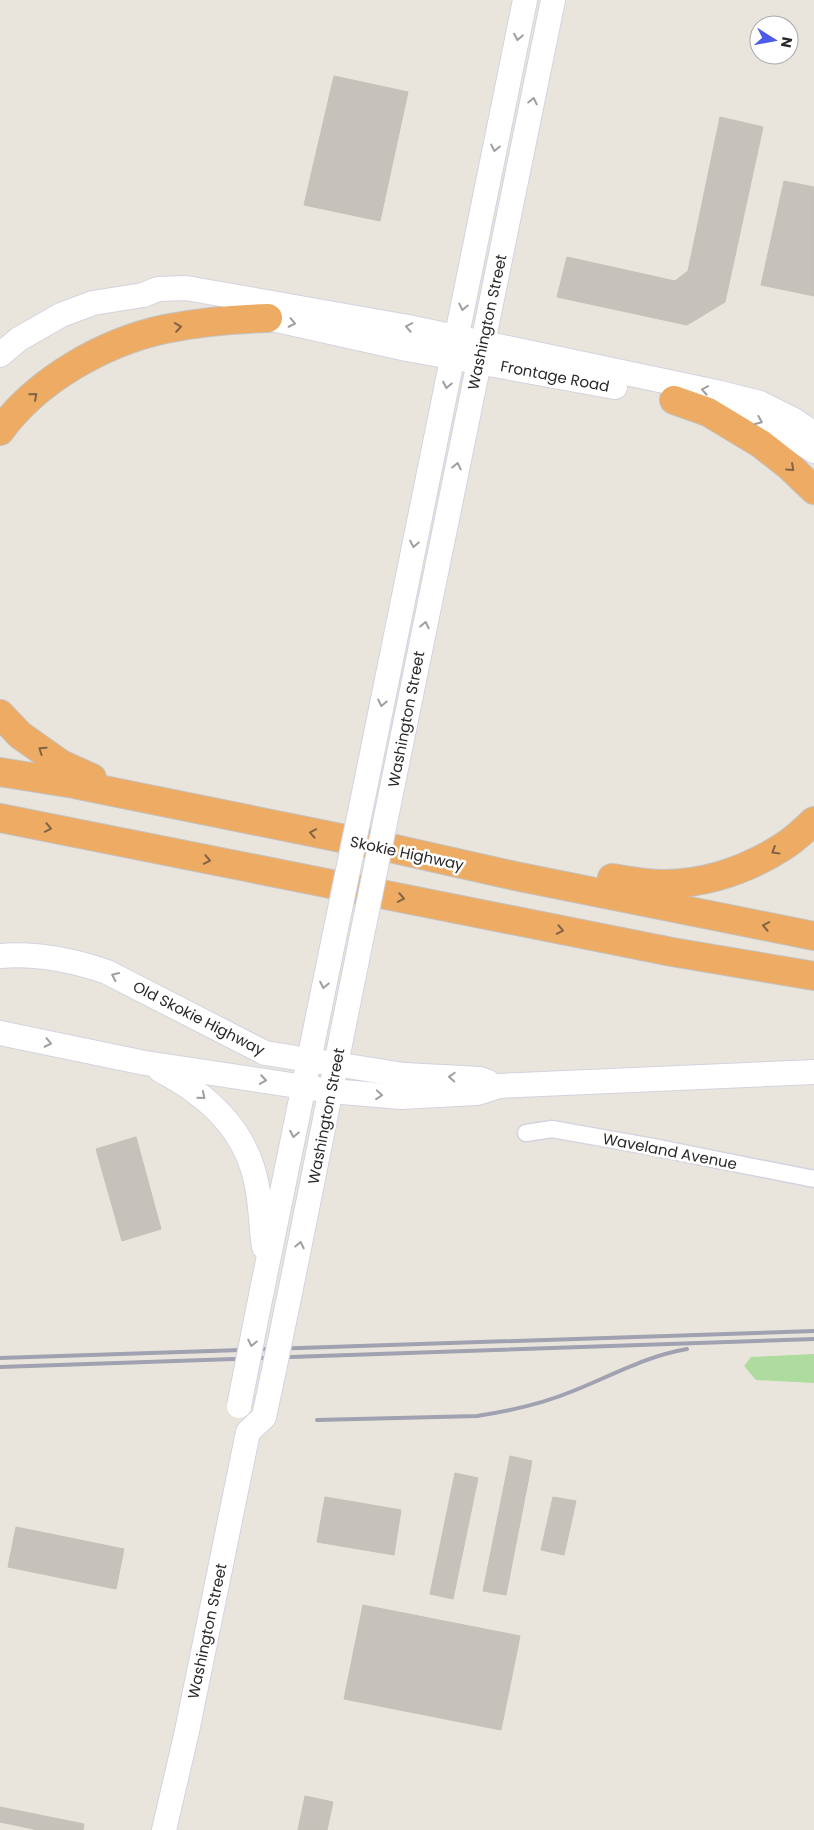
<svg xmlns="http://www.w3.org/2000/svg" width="814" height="1830" font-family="Poppins,sans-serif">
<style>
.green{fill:#aedb9e}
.building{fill:#c5c2bc;stroke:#c5c1b6}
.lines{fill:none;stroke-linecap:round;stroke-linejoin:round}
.street-casing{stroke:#d2d3e0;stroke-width:19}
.secondary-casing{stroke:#d2d3e0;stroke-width:26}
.highway-casing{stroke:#c3c3c3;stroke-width:30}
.street{stroke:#fff;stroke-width:16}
.secondary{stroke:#fff;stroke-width:24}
.highway{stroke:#edab64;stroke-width:28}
.rail{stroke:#a0a1b1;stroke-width:4}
.secondary-bridge-casing{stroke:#d2d3e0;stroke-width:26;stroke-linecap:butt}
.secondary-bridge{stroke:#fff;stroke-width:24}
.oneway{stroke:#9f9f9f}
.oneway2{stroke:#816444}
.labels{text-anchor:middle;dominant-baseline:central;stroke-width:5;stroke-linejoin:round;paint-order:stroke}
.street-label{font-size:15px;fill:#292929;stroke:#fff}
</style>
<rect width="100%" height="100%" fill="#eae5dc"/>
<polygon class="green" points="814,1354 814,1383 756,1380 744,1366 751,1357"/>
<g class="building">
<polygon points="334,76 408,92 380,221 304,205"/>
<polygon points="720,117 763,127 725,302 687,325 557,297 567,257 675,281 688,271"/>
<polygon points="784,181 814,187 814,296 761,285"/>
<polygon points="136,1137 161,1229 122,1241 96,1149"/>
<polygon points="510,1456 532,1461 506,1595 483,1591"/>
<polygon points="455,1473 478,1478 453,1599 430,1594"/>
<polygon points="325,1497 401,1510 394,1555 317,1542"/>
<polygon points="553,1497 576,1501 564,1555 541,1550"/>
<polygon points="16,1527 124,1549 116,1589 8,1567"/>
<polygon points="363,1605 520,1636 501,1730 344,1699"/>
<polygon points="305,1796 333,1802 327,1830 298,1830"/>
<polygon points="0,1807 84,1824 83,1830 38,1830 0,1822"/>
</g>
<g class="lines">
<g class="street-casing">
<polyline id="street" points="526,1133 552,1129 653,1147 814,1179"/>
</g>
<g class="secondary-casing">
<g id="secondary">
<polyline points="254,315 407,349 615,387"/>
<polyline points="0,355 19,339 61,315 93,303 143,295 158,289 186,288 408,327 716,392 760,403 794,420 814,434"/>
<path d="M724,410c33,6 62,23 90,41"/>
<polyline points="365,788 525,0"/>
<polyline points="391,793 553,0"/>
<path d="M0,956c37,-3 72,4 107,16l158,81 139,22 76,4 8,3"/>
<polyline points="0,1033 145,1063 331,1091 401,1097 477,1093 499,1086 814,1072"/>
<path d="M160,1070c48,25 87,60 97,116 4,20 4,41 7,61"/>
<polyline points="290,1293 360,945"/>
<polyline points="261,1295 334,938"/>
<polyline points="164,1830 187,1731 248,1432 264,1417 275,1365"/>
</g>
</g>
<g class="highway-casing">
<g id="highway">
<polyline points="674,400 708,412 761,444 789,466 814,490"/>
<path d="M0,431c37,-51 104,-89 165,-102 34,-7 69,-10 103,-11"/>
<polyline points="0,714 20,735 61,764 92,778"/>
<polyline points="0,772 74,784 395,849 515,876 814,936"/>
<polyline points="0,818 672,952 814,976"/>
<path d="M612,878c12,2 23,4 34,5 49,5 98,-11 138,-37 11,-7 20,-16 30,-25"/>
</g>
</g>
<use href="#street" class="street"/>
<use href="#secondary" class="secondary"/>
<use href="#highway" class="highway"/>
<g class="rail">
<polyline points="0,1358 814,1331"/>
<polyline points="0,1367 814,1339"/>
<path d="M317,1420l160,-4c33,-5 65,-12 96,-25 38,-15 73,-35 114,-42"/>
</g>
<g class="secondary-bridge-casing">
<g id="secondary-bridge">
<polyline points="334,938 365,788"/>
<polyline points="360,945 391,793"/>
<polyline points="275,1365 290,1293"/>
<polyline points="239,1406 261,1295"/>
</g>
</g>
<use href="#secondary-bridge" class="secondary-bridge"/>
</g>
<defs><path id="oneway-chevron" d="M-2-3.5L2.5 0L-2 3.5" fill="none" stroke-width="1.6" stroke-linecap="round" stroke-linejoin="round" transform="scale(1.25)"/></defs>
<g class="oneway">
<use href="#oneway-chevron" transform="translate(518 37) rotate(101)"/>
<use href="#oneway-chevron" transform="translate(533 101) rotate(-78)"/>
<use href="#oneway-chevron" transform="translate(495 148) rotate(102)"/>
<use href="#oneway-chevron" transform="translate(463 307) rotate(102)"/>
<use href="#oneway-chevron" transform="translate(292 323) rotate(12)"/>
<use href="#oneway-chevron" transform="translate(409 327) rotate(-169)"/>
<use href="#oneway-chevron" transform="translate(447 385) rotate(101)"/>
<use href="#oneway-chevron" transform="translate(705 390) rotate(-169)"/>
<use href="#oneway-chevron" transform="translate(759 421) rotate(23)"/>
<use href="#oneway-chevron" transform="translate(457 466) rotate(-78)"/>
<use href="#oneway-chevron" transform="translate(414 544) rotate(101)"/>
<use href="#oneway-chevron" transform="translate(425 625) rotate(-78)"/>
<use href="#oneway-chevron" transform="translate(382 703) rotate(102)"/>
<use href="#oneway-chevron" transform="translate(115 976) rotate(-155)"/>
<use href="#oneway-chevron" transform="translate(324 985) rotate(101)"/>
<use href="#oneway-chevron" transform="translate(48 1043) rotate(12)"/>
<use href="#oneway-chevron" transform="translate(452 1077) rotate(-177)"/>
<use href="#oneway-chevron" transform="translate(263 1080) rotate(9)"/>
<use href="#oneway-chevron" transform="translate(379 1095) rotate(5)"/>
<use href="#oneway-chevron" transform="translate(202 1096) rotate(40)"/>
<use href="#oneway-chevron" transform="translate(294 1134) rotate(101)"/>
<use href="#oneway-chevron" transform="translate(300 1245) rotate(-78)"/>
<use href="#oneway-chevron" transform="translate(252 1343) rotate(102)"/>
</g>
<g class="oneway2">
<use href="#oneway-chevron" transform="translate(178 327) rotate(-9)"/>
<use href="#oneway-chevron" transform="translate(34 396) rotate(-41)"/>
<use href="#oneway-chevron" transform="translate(791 468) rotate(42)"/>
<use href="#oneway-chevron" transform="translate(42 750) rotate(-145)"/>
<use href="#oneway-chevron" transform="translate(48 828) rotate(11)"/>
<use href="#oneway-chevron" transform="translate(313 833) rotate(-169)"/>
<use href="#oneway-chevron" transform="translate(775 851) rotate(149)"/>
<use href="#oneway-chevron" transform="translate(207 860) rotate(11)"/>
<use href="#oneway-chevron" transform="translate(401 898) rotate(11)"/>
<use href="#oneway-chevron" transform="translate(766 926) rotate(-169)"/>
<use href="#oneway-chevron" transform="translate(560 930) rotate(11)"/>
</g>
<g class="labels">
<g class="street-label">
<text transform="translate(487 322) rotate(-78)">Washington Street</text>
<text transform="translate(555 376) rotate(11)">Frontage Road</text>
<text transform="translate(406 719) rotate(-79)">Washington Street</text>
<text transform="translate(407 853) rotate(12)">Skokie Highway</text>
<text transform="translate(199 1018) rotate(27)">Old Skokie Highway</text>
<text transform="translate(326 1116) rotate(-79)">Washington Street</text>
<text transform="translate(670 1151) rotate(11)">Waveland Avenue</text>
<text transform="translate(207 1631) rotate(-78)">Washington Street</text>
</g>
</g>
<g transform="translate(774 40) rotate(101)"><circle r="24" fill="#ffffff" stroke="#a9a9a9"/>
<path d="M0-4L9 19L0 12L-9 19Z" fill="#4c5ce7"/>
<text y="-8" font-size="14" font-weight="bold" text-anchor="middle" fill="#292929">N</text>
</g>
</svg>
